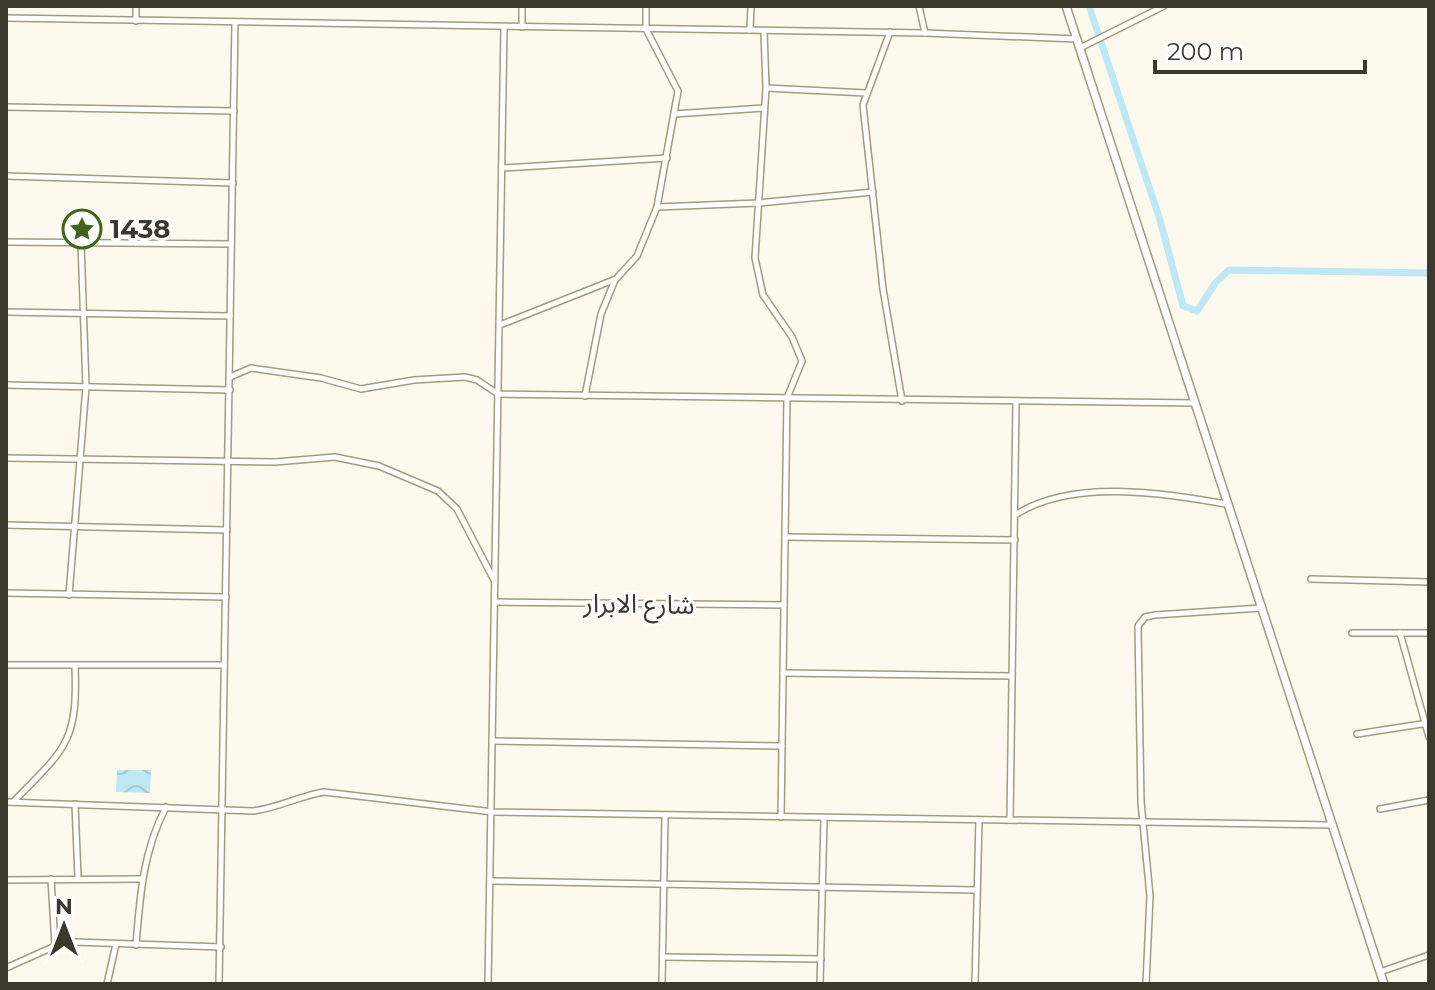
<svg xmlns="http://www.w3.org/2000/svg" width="1435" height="990" font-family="Montserrat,'Noto Sans Arabic',sans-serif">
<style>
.water{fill:url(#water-waves)}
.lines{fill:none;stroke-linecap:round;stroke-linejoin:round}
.canal{stroke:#bee8f4;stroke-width:7}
.minor-casing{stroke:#a59a7e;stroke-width:8}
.tertiary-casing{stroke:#a59a7e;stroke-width:10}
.minor{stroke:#fff;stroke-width:5}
.tertiary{stroke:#fff;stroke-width:7}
.labels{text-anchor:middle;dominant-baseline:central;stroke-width:6;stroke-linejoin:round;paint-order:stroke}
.poi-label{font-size:26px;font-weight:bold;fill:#3d382c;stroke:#fff;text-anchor:start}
.street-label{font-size:26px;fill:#3d382c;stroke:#fff}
</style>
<defs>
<pattern id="water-waves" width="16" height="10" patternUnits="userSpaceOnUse" patternTransform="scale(2)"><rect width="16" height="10" fill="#bee8f4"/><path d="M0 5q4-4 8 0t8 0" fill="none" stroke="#a4c8d1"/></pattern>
</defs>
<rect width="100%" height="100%" fill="#fef9ee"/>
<polygon class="water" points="117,770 151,770 150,793 116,792"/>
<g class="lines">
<polyline class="canal" points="1089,6 1160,220 1183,306 1197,311 1216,282 1229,270 1429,273"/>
<g class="minor-casing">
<g id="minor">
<polyline points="919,6 925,33"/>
<polyline points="6,18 925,33 1077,39"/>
<polyline points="136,21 136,6"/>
<polyline points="522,27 522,6"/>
<polyline points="750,30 751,6"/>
<polyline points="764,31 766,88 755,258 763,295 792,337 802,361 787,398 781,817"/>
<polyline points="890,32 863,105 883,289 902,401"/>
<polyline points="1080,48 1164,6"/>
<polyline points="766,88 866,93"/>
<polyline points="6,107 234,111"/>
<polyline points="674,114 764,108"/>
<polyline points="502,168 667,158"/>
<polyline points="6,176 233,183"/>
<polyline points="657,207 758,203 873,192"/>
<polyline points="6,242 231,244"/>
<polyline points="6,312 230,316"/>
<polyline points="500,325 616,279 637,256 657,207 678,91 646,29 646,6"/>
<polyline points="230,377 251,368 321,378 361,389 414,380 465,377 477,380 498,394 1195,403"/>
<polyline points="6,385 230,390"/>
<polyline points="585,396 601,314 615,280"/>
<polyline points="6,458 275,462 335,457 379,466 438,491 457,509 494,580"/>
<path d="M1015,515c58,-37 146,-22 211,-11"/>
<polyline points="6,525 227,530"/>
<polyline points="785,537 1015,540"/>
<polyline points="1311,579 1429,582"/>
<polyline points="6,593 226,597"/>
<polyline points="69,595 86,387 81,243"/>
<polyline points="495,602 784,605"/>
<polyline points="1352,633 1429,633"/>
<polyline points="1400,633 1429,737"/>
<polyline points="6,665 224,665"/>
<polyline points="783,673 1011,676"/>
<polyline points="1357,734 1428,723"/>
<polyline points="492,741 782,746"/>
<path d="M6,802l247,9c25,-3 46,-15 71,-19l169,20 839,13"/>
<path d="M13,802c52,-53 65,-59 62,-136"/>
<polyline points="75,804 78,878"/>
<polyline points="1380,809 1429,800"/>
<polyline points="1010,820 1016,403"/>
<polyline points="51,879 55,945"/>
<polyline points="6,880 141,879"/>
<polyline points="490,881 975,890"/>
<path d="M136,945c4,-49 7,-94 30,-138"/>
<polyline points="663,957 821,959"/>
<polyline points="6,968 55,946 74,942 221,947"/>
<polyline points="1380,972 1429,955"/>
<polyline points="107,984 116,944"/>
<polyline points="219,984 235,22"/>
<polyline points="488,984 504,27"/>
<polyline points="662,984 665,815"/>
<polyline points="820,984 824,818"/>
<polyline points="975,984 979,820"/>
<polyline points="1146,984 1150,896 1141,802 1138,626 1145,617 1155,615 1261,608"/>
</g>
</g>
<g class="tertiary-casing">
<polyline id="tertiary" points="1066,6 1384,984"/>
</g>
<use href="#minor" class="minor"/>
<use href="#tertiary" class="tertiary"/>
</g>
<defs>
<g id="sight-ring" transform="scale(2)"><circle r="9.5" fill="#fff" stroke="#41641c" stroke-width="1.5"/><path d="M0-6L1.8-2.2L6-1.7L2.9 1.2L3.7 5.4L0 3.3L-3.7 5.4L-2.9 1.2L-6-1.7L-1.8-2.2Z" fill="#41641c"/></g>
</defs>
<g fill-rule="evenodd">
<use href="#sight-ring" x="82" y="229"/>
</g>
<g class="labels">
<g class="poi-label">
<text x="110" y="229">1438</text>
</g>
<g class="street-label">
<text transform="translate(639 604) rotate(1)">شارع الابرار</text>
</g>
</g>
<rect width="1435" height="990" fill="none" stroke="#3d382c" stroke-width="16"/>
<g transform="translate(64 926)" stroke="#ffffff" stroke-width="6" paint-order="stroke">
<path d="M0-6L14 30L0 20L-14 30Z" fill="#3d382c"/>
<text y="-12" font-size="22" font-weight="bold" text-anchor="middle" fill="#3d382c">N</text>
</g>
<path d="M1155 60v12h210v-12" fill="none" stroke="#3d382c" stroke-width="4"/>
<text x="1167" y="60" font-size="24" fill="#3d382c" stroke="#ffffff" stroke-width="6" paint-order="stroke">200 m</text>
</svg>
